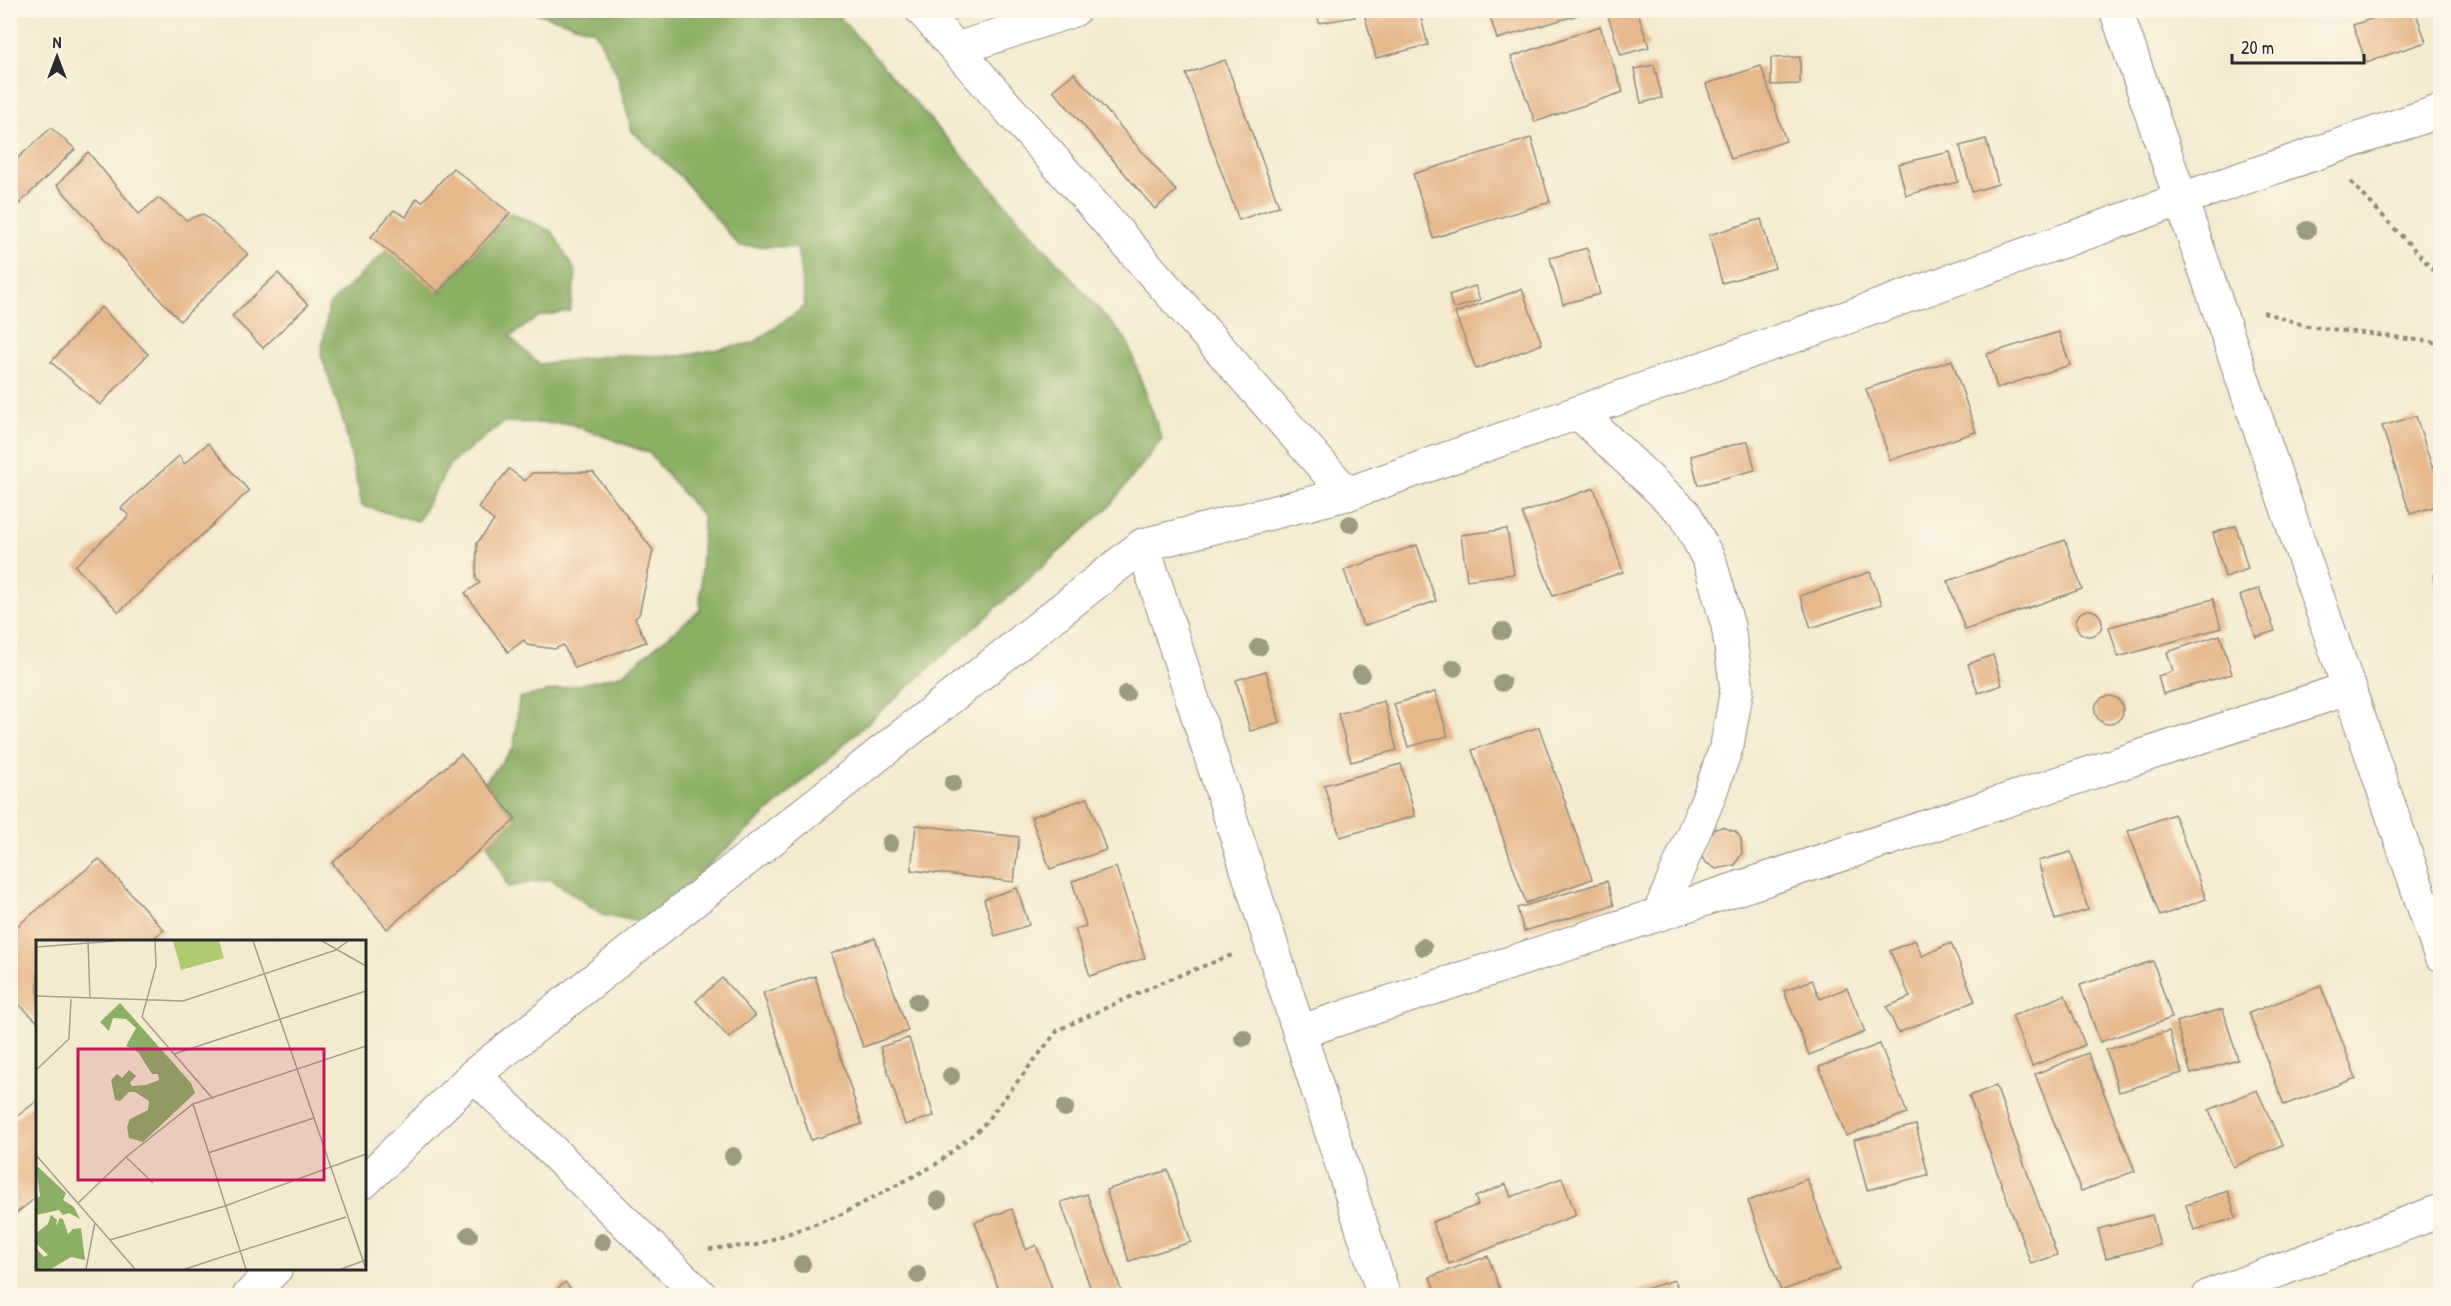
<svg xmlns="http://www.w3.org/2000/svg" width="2451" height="1306" font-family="'Patrick Hand',sans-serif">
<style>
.forest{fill:#8baf64;stroke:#5b6d48;stroke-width:1.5}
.building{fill:#e6b88b}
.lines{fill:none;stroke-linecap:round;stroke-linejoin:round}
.minor-casing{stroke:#908a7e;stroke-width:35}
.path{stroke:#908a7e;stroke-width:4;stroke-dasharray:4.5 4.5;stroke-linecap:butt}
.minor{stroke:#fff;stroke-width:33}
.tree{fill:#9b9b81}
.inset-road{fill:none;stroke:#a49e8e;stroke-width:1.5}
.view{fill:#c2185b;fill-opacity:0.15;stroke:#c2185b;stroke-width:3}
.inset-edge{fill:none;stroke:#2b2b2b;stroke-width:3}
</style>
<rect width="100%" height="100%" fill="#fcf5e5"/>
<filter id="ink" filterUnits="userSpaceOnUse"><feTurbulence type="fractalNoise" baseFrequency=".0167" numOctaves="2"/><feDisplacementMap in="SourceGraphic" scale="12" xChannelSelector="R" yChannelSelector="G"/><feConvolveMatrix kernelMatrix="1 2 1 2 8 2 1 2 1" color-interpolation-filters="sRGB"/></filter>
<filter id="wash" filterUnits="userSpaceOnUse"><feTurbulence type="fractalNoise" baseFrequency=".008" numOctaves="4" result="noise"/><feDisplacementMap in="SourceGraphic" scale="24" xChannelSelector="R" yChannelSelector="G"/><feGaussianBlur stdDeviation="1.35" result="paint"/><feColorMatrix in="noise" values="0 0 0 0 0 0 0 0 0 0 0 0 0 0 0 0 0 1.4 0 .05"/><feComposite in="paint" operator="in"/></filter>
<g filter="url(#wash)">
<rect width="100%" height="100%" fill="#f4ead0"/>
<polygon class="forest" points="529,11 834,11 1127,341 1162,439 1108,508 644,923 602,914 550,879 508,887 488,844 516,819 485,782 514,747 519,698 621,675 700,610 703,517 649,453 570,424 504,422 450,464 418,521 362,506 344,424 321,354 329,305 388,249 439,292 510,213 552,231 576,273 570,311 540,316 510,337 539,364 615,355 680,356 753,343 805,306 797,247 739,246 681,177 632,131 617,74 595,31"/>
<g id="blocks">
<g class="building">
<polygon points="1317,10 1354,10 1355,17 1319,23"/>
<polygon points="1375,10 1419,10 1428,45 1376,58 1364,13"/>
<polygon points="1488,10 1587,10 1588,12 1497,39"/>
<polygon points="1606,10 1637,10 1649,47 1621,55"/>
<polygon points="2397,10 2415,10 2426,42 2366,62 2353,25"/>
<polygon points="1600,26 1623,92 1535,122 1511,57"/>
<polygon points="1800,57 1800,84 1771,85 1771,58"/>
<polygon points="1225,60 1279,206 1239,220 1186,74"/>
<polygon points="1654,65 1662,98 1641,103 1634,69"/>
<polygon points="1761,66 1786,141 1731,159 1706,84"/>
<polygon points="1074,73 1176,191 1155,209 1053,90"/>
<polygon points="51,128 75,149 19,204 10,197 10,165"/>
<polygon points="1531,138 1550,202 1433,238 1413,174"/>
<polygon points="1986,139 1998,184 1972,192 1960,146"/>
<polygon points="88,152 139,214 158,198 186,220 203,214 248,254 180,321 57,185"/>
<polygon points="1950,152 1958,182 1906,195 1898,164"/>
<polygon points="453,168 510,213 438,292 371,237 394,210 406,217 417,198 422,202"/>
<polygon points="1761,219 1775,268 1722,283 1709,235"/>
<polygon points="1587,248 1600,294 1563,304 1550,258"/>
<polygon points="278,273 308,305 263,348 232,316"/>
<polygon points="1475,286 1480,300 1453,309 1449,295"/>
<polygon points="1522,289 1542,344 1476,369 1455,313"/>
<polygon points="101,307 148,354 100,405 51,362"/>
<polygon points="2059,332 2070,365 1997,388 1987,354"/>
<polygon points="1952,360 1976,432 1890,460 1866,389"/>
<polygon points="2416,416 2432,467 2440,464 2440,505 2410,514 2382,426"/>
<polygon points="1748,441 1755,470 1698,485 1691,456"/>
<polygon points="208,443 249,491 119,612 75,566 129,516 121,508 179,456 184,464"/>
<polygon points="509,469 525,481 532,473 593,472 653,550 639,615 635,618 646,642 575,668 563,645 555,649 527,645 524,640 508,652 465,593 480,583 476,579 477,543 494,521 478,507"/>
<polygon points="1594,488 1623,572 1553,596 1522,513"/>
<polygon points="2236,526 2248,569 2225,577 2213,533"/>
<polygon points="1507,529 1514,574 1467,580 1461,535"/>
<polygon points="2065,540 2082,589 1965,630 1948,581"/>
<polygon points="1417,545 1436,601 1363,626 1344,570"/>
<polygon points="1870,572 1882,604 1811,628 1800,596"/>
<polygon points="2440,573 2440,598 2434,575"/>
<polygon points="2259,588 2275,631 2256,637 2240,596"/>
<polygon points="2213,599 2221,628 2118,657 2109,627"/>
<circle cx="2089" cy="623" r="13"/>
<polygon points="2220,635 2232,674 2163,694 2158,676 2173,671 2167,652"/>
<polygon points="1993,655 2002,685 1978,693 1968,664"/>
<polygon points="1266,671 1280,722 1250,731 1236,680"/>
<polygon points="1435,692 1448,736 1408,747 1394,704"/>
<circle cx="2109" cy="710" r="14"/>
<polygon points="1384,701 1397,750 1351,762 1338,714"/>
<polygon points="1539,727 1592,879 1526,903 1472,750"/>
<polygon points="461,754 516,819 387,929 332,863"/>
<polygon points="1401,764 1415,816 1340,837 1324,785"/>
<polygon points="1088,798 1106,850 1050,869 1031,817"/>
<polygon points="2174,814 2206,899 2160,916 2128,831"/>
<polygon points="916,825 1019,837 1014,882 911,870"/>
<polygon points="1722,827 1736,832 1741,838 1742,853 1735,865 1716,869 1705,862 1701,856 1709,831"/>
<polygon points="2071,852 2088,910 2055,920 2038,861"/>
<polygon points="99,859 164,930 148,942 38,942 38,1022 10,996 10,932"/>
<polygon points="1116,867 1145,958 1090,976 1075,929 1086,926 1072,881"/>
<polygon points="1607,881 1614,905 1524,931 1517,908"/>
<polygon points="1017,888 1029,925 995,936 984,899"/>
<polygon points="875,938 908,1031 863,1047 831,954"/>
<polygon points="1915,940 1922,956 1951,943 1975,1001 1898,1033 1887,1007 1910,997 1890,951"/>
<polygon points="2153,961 2172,1018 2100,1042 2080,985"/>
<polygon points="815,976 862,1124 811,1140 763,993"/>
<polygon points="722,978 755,1016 729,1038 696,1001"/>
<polygon points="1812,980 1820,999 1847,988 1865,1032 1809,1055 1784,991"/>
<polygon points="2321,986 2356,1078 2284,1105 2249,1013"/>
<polygon points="2065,995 2085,1045 2032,1066 2012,1016"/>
<polygon points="2223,1009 2238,1060 2191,1074 2176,1022"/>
<polygon points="2169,1031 2182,1073 2119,1092 2106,1050"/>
<polygon points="909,1038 934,1116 905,1125 880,1047"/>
<polygon points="1880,1044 1907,1113 1846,1136 1819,1067"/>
<polygon points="2088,1053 2135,1171 2081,1191 2035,1074"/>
<polygon points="1996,1086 2057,1255 2031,1264 1969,1096"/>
<polygon points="2257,1090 2282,1145 2233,1167 2209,1110"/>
<polygon points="38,1100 38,1196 10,1218 10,1122"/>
<polygon points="1916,1125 1928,1175 1867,1190 1854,1140"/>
<polygon points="1168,1170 1191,1242 1129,1261 1106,1190"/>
<polygon points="1562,1178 1576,1215 1449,1264 1432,1222 1478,1205 1475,1197 1506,1184 1511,1197"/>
<polygon points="1807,1179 1840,1269 1781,1291 1748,1201"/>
<polygon points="2228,1191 2236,1218 2194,1230 2186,1205"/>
<polygon points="1087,1194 1121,1290 1105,1296 1093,1296 1061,1202"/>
<polygon points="1012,1209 1026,1250 1036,1245 1055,1296 1001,1296 975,1222"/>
<polygon points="2152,1215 2160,1245 2106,1258 2098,1229"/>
<polygon points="1488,1256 1502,1296 1437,1296 1430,1277"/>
<polygon points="1675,1280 1680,1296 1631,1296 1631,1293"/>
<polygon points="565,1282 577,1296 549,1296"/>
</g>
</g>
</g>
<g filter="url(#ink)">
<use href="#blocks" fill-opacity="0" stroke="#908a7e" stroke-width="1.5"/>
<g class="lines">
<g class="minor-casing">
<g id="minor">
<polyline points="922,10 1347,494"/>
<polyline points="2116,10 2440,954"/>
<polyline points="957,49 1074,10"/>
<polyline points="1579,413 1685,514 1710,562 1728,626 1737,689 1727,745 1708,799 1659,914"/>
<polyline points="1143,545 1384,1296"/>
<polyline points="1299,1032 2350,688"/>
<polyline points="474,1075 701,1296"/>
<polyline points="364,1182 474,1075 1143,545 1347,494 2182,199 2440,111"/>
<polyline points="249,1296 276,1268"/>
<polyline points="2209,1296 2440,1211"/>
</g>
</g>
<g class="path">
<polyline points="2351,182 2440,277"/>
<polyline points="2263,312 2307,326 2440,343"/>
<polyline points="709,1249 756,1245 838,1216 935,1165 981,1128 1058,1030 1160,983 1232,955"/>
</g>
<use href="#minor" class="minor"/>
</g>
<g class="tree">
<circle cx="2307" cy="230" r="9"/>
<circle cx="1350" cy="524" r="9"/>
<circle cx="1502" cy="631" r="9"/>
<circle cx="1259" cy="647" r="9"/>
<circle cx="1454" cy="668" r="9"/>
<circle cx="1361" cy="674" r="9"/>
<circle cx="1502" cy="683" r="9"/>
<circle cx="1126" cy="694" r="9"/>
<circle cx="953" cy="783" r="9"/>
<circle cx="890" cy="843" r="9"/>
<circle cx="1423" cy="947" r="9"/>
<circle cx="917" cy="1002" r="9"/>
<circle cx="1243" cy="1038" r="9"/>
<circle cx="951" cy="1076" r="9"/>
<circle cx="1065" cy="1108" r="9"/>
<circle cx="733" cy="1156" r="9"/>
<circle cx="938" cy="1200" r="9"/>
<circle cx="469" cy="1235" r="9"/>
<circle cx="602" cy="1242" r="9"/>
<circle cx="802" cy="1264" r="9"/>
<circle cx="918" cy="1275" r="9"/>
</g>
</g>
<g transform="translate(36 940)">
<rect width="330" height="330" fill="#f4ead0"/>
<path d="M137,1h46l5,17 -43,12z" fill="#afcb72"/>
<path d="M84,63l71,80 4,10 -52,49 -14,-4 -2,-11 3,-8 18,-9 1,-9 -14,-9h-6l-9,9 -5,-1 -4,-20 6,-6 5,4 7,-8 7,6 -6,7 2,3 14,-1 13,-5 -1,-6h-6l-14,-22 -12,-6 10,-18 -10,-9 -13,-1 -4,13 -9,-9zM0,225l30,28 -3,7 11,7 6,12 -11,-6 -6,2 -4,-5 -23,5v-16l4,-3zM15,275l6,5 -1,6 4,-8 3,1 5,15 5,-5 8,-1 4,32 -14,-3 -20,12h-15v-21l8,9 4,-2 -12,-12v-10l12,-9z" fill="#8baf64"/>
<path class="inset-road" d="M52,1l2,58M119,1l1,25 -14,51 71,82M217,1l113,328M286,1l44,25M0,7l79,-6M0,56l147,5 153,-51 12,-9M138,114l192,-63M0,130l33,-31 2,-40M157,164l53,165M172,213l106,-35M0,215l99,114M90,217l27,26M42,263l48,-46 67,-53 173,-58M74,300l115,-34 141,-52M50,329l9,-47M149,329l161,-52M305,329l25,-9"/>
<path class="view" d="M42,109h246v131h-246z"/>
<rect width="330" height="330" class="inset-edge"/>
</g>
<rect width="2451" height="1306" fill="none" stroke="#fcf5e5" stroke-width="36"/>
<g transform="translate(57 57)" stroke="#fcf5e5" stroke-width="4.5" paint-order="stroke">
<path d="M0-4.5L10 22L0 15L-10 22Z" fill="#2b2b2b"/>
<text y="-9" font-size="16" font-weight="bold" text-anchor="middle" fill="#2b2b2b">N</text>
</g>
<path d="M2232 54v9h132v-9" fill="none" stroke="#2b2b2b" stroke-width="3"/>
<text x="2241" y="54" font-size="18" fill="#2b2b2b" stroke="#fcf5e5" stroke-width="4.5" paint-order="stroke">20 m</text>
</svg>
